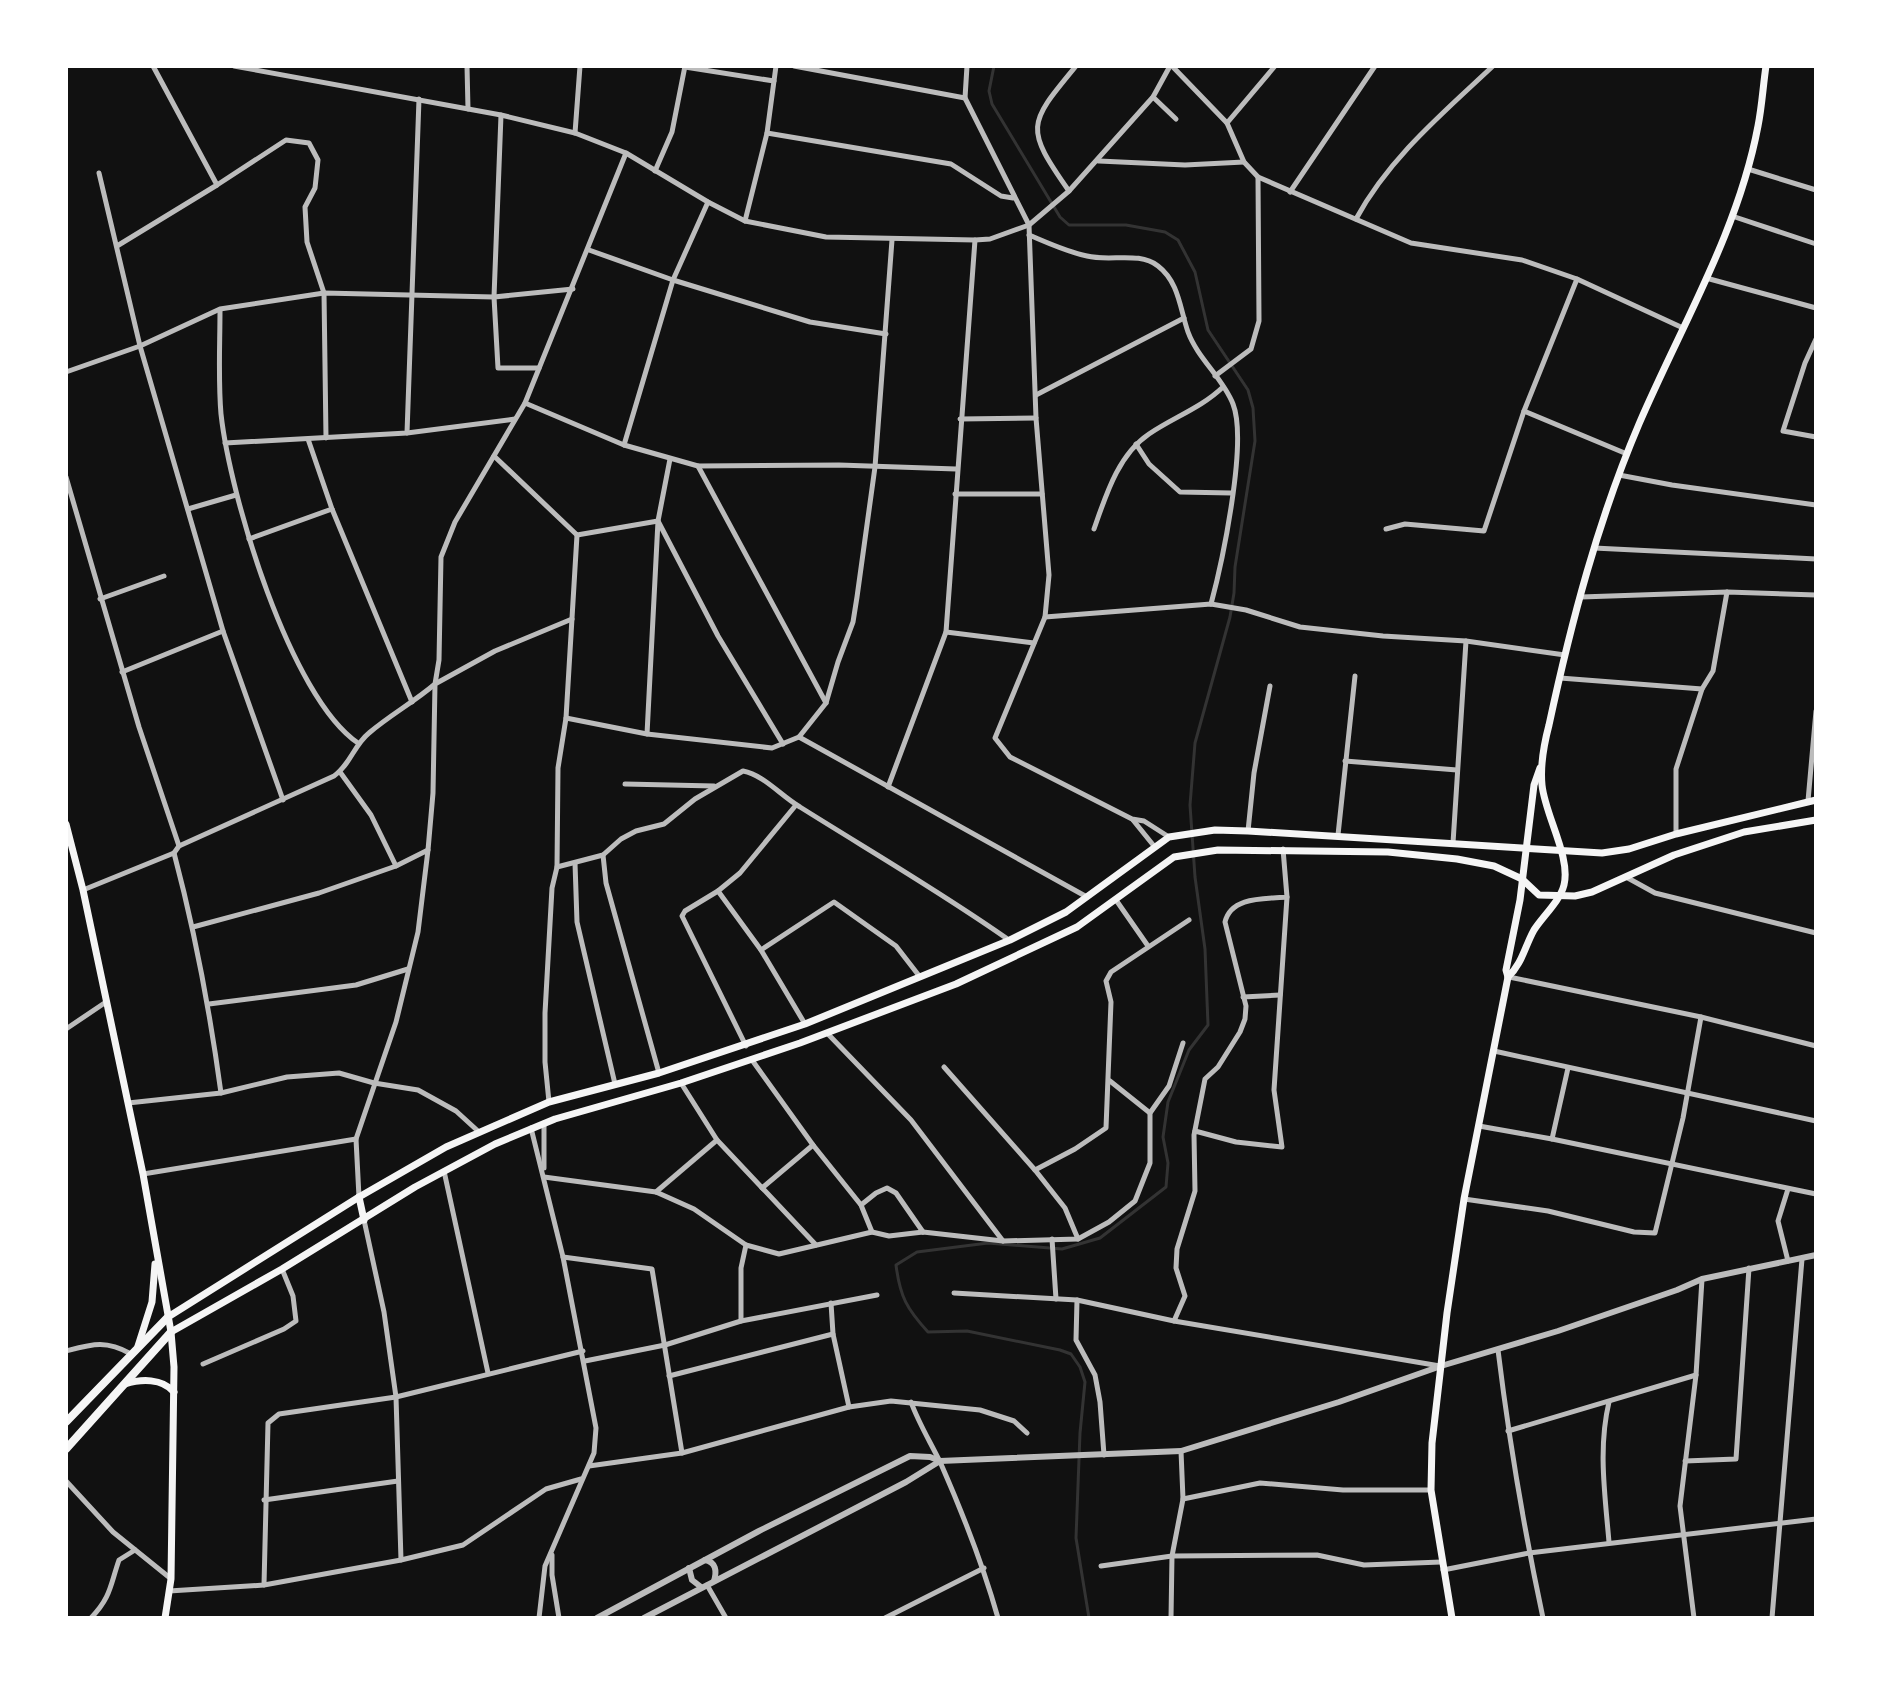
<svg xmlns="http://www.w3.org/2000/svg" width="1882" height="1684" font-family="'Archivo Narrow',sans-serif">
<style>
.lines{fill:none;stroke-linecap:round;stroke-linejoin:round}
.stream{stroke:#333;stroke-width:3}
.minor{stroke:#bcbcbc;stroke-width:5}
.tertiary{stroke:#bcbcbc;stroke-width:6}
.secondary{stroke:#f5f5f5;stroke-width:7}
.primary{stroke:#f5f5f5;stroke-width:8}
</style>
<rect width="100%" height="100%" fill="#111"/>
<g class="lines">
<path class="stream" d="M994,66l-5,25 3,13 68,113 9,8h57l39,7 13,8 17,32 13,58 40,60 5,18 2,33 -20,126 -1,26 -4,24 -35,126 -5,62 5,72 10,72 3,76 -19,25 -21,52 -5,35 5,26 -2,24 -66,51 -38,11 -74,-6 -71,9 -21,13c4,32 11,44 32,67l39,-1 93,19 11,4 9,13 5,15 -5,51 -4,105 13,80"/>
<g class="minor">
<polyline points="234,66 501,115 575,133 626,153 708,202 745,221 826,237 975,240 990,239 1029,225 1069,191 1153,97 1170,66"/>
<polyline points="467,66 468,109"/>
<polyline points="794,66 965,98"/>
<polyline points="967,66 965,98 1029,225 1036,418 1049,575 1045,617 995,738 1010,757 1132,819 1144,821 1169,837"/>
<polyline points="1172,66 1227,123 1244,162 1258,177 1411,243 1522,260 1577,279 1683,328"/>
<polyline points="685,67 774,81"/>
<polyline points="1153,97 1176,119"/>
<polyline points="501,115 494,297 498,368 539,368"/>
<polyline points="1227,123 1275,66"/>
<polyline points="575,133 580,66"/>
<polyline points="767,133 951,164 1001,196 1013,198"/>
<polyline points="1099,161 1185,165 1244,162"/>
<polyline points="1748,169 1816,190"/>
<polyline points="655,171 672,132 685,66"/>
<polyline points="99,173 140,346 223,631 283,800"/>
<polyline points="217,185 286,140 309,143 318,160 315,188 305,207 307,242 324,293 326,438"/>
<path d="M1069,191c-45,-64 -41,-67 7,-125"/>
<polyline points="1290,192 1375,66"/>
<polyline points="1732,216 1816,244"/>
<path d="M1356,219c33,-61 87,-106 137,-153"/>
<polyline points="745,221 767,133 776,66"/>
<path d="M1029,235c19,8 38,17 58,21 23,6 52,-5 71,10 21,16 22,43 30,66 10,27 35,46 45,72 15,38 -11,159 -22,200"/>
<polyline points="117,246 217,185 153,66"/>
<polyline points="589,250 673,280 810,322 886,334"/>
<polyline points="1706,278 1816,308"/>
<path d="M220,310c0,34 -2,70 1,104 9,82 69,283 137,329"/>
<polyline points="1816,339 1805,363 1783,431 1816,437"/>
<polyline points="66,372 140,346 220,309 324,293 494,297 573,289"/>
<polyline points="1215,376 1251,349 1259,321 1258,177"/>
<polyline points="1036,395 1184,318"/>
<polyline points="525,403 624,445 698,466 839,465 956,469"/>
<polyline points="1524,411 1627,454"/>
<polyline points="960,419 1036,418"/>
<polyline points="407,433 419,99"/>
<polyline points="308,439 332,509 412,702"/>
<polyline points="225,443 407,433 515,419"/>
<polyline points="1136,444 1149,464 1180,492 1231,493"/>
<polyline points="624,445 673,280 708,202"/>
<polyline points="494,456 577,535 658,521 718,636 783,744"/>
<polyline points="698,466 826,703"/>
<polyline points="1619,475 1672,485 1816,505"/>
<polyline points="66,477 139,727 179,846"/>
<polyline points="955,494 1042,494"/>
<polyline points="188,509 236,495"/>
<path d="M1094,529c12,-34 24,-74 55,-95 25,-17 52,-26 74,-47"/>
<polyline points="1386,529 1405,524 1484,531 1524,411 1577,279"/>
<polyline points="249,539 332,509"/>
<polyline points="1594,548 1816,559"/>
<polyline points="1581,597 1727,592 1816,595"/>
<polyline points="100,599 164,576"/>
<polyline points="1045,617 1211,604 1246,610 1300,627 1383,636 1466,641 1565,655"/>
<polyline points="946,632 1034,643"/>
<polyline points="122,672 223,631"/>
<polyline points="1560,678 1702,689"/>
<polyline points="566,718 647,734 772,748 799,737 826,703 838,662 853,622 857,597 875,467 892,240"/>
<polyline points="647,734 658,521 670,459"/>
<polyline points="799,737 1087,897"/>
<polyline points="1345,761 1457,770"/>
<polyline points="340,772 371,815 396,866 428,850 418,932 396,1022 356,1139 359,1197"/>
<polyline points="625,784 714,786"/>
<polyline points="888,787 946,632 975,240"/>
<polyline points="1808,801 1816,711"/>
<polyline points="1133,820 1154,846"/>
<polyline points="1248,831 1254,773 1270,686"/>
<polyline points="1676,834 1676,769 1702,689 1713,671 1727,592"/>
<polyline points="1338,835 1355,676"/>
<polyline points="1453,843 1466,641"/>
<polyline points="428,850 433,793 435,684 495,651 572,619"/>
<path d="M174,853c21,79 36,159 47,240"/>
<polyline points="603,855 606,883 659,1073"/>
<polyline points="575,863 577,922 615,1084"/>
<path d="M557,867l46,-12 18,-16 15,-8 28,-7 31,-25 48,-28c21,4 38,25 57,36 70,44 141,85 209,133"/>
<polyline points="1626,877 1655,893 1816,933"/>
<path d="M83,890l91,-37 5,-7 155,-70c16,-11 20,-31 35,-43 21,-18 45,-31 66,-49l4,-24 2,-103 14,-35 70,-119 101,-250"/>
<polyline points="718,891 761,950 805,1024"/>
<polyline points="1116,900 1148,946"/>
<polyline points="193,927 319,893 396,866"/>
<polyline points="761,950 834,902 896,946 920,977"/>
<polyline points="1509,977 1701,1017 1816,1046"/>
<polyline points="1243,997 1280,995"/>
<polyline points="209,1004 356,985 408,969"/>
<polyline points="66,1029 106,1002"/>
<polyline points="827,1033 911,1120 1003,1241"/>
<polyline points="746,1046 682,916 685,911 718,891 740,873 796,805"/>
<polyline points="1494,1051 1816,1121"/>
<polyline points="752,1060 813,1145 861,1205 872,1232"/>
<polyline points="944,1067 1035,1170 1065,1208 1078,1239"/>
<polyline points="1110,1081 1150,1113"/>
<polyline points="681,1083 717,1140 816,1245"/>
<polyline points="549,1102 545,1062 545,1013 552,888 557,867 558,768 566,718 577,535"/>
<polyline points="128,1103 221,1093 287,1077 339,1073 374,1083 418,1090 456,1111 479,1132"/>
<polyline points="544,1123 544,1168"/>
<polyline points="1479,1126 1552,1139 1816,1194"/>
<polyline points="531,1128 563,1257 596,1428 594,1453 545,1566 539,1618"/>
<polyline points="1195,1131 1236,1142 1282,1147 1274,1090 1287,897"/>
<polyline points="1552,1139 1568,1068"/>
<polyline points="1035,1170 1075,1149 1106,1128 1111,1002 1106,981 1111,972 1189,920"/>
<polyline points="444,1171 488,1373"/>
<polyline points="143,1174 356,1139"/>
<polyline points="544,1177 656,1192 694,1209 746,1245 779,1254 872,1232 889,1236 923,1232 1003,1241 1078,1239 1109,1222 1135,1201 1150,1163 1150,1113 1169,1086 1183,1043"/>
<polyline points="762,1188 813,1145"/>
<polyline points="656,1192 717,1140"/>
<polyline points="1464,1199 1548,1211 1634,1232 1655,1233 1683,1118 1701,1017"/>
<polyline points="861,1205 876,1193 887,1188 896,1193 923,1232"/>
<polyline points="364,1220 384,1312 396,1397 401,1560"/>
<polyline points="1052,1239 1056,1299"/>
<polyline points="563,1257 652,1269 682,1453"/>
<polyline points="1788,1261 1778,1221 1788,1189"/>
<polyline points="954,1293 1077,1300 1174,1321 1440,1366"/>
<polyline points="1077,1300 1076,1340 1095,1375 1100,1402 1104,1455"/>
<polyline points="831,1303 833,1334 849,1407"/>
<polyline points="741,1321 741,1268 746,1245"/>
<path d="M1174,1321l11,-25 -9,-28 1,-19 18,-58 -1,-56 11,-56 13,-12 22,-35 5,-13 1,-13 -21,-84c6,-26 40,-23 62,-25l-4,-48"/>
<path d="M1498,1350c11,90 26,179 45,268"/>
<path d="M66,1351c27,-7 40,-11 65,3"/>
<polyline points="585,1361 665,1345 741,1321 877,1295"/>
<polyline points="203,1364 284,1329 296,1321 293,1296 282,1269"/>
<polyline points="669,1376 833,1334"/>
<path d="M911,1402c8,22 20,41 30,62 22,50 42,101 57,154"/>
<polyline points="1508,1431 1696,1375"/>
<polyline points="1685,1461 1736,1459 1749,1268"/>
<polyline points="589,1466 682,1453 849,1407 891,1401 980,1410 1014,1421 1027,1433"/>
<polyline points="66,1481 113,1532 170,1578"/>
<polyline points="1183,1499 1260,1483 1343,1490 1431,1490"/>
<polyline points="264,1500 398,1481"/>
<path d="M1609,1542c-4,-47 -11,-94 0,-140"/>
<polyline points="552,1555 552,1575 559,1618"/>
<polyline points="1101,1566 1172,1556 1317,1555 1364,1565 1441,1562"/>
<polyline points="1443,1570 1529,1553 1816,1519"/>
<polyline points="264,1585 268,1423 279,1414 396,1397 583,1351"/>
<polyline points="707,1585 726,1618"/>
<polyline points="169,1591 264,1585 401,1560 463,1545 546,1489 581,1479"/>
<path d="M91,1618c20,-21 19,-32 28,-58l16,-10"/>
<polyline points="885,1618 984,1568"/>
<polyline points="1171,1618 1172,1556 1183,1499 1181,1451"/>
<polyline points="1694,1618 1680,1506 1696,1375 1702,1279"/>
<polyline points="1772,1618 1802,1259"/>
</g>
<g class="tertiary">
<path d="M705,1560c11,2 12,11 9,21"/>
<polyline points="689,1568 692,1580 701,1587"/>
<polyline points="597,1618 759,1531 910,1456 930,1457 940,1461 1181,1451 1339,1402 1441,1366 1558,1331 1677,1290 1702,1279 1816,1255"/>
<polyline points="644,1618 906,1482 940,1461"/>
</g>
<g class="secondary">
<polyline points="66,824 83,890 143,1174 171,1332 174,1367 171,1579 165,1618"/>
<path d="M1508,977c14,-13 17,-31 26,-47 9,-14 26,-29 30,-45 7,-28 -19,-70 -22,-100 -2,-20 2,-41 7,-60 22,-102 49,-205 90,-301 42,-98 99,-192 119,-298 4,-20 5,-40 8,-60"/>
<polyline points="359,1197 364,1220"/>
<polyline points="168,1317 359,1197 446,1147 549,1102 659,1073 805,1024 1010,940 1066,912 1169,837 1215,830 1248,831 1602,853 1629,849 1676,834 1816,800"/>
<polyline points="171,1332 282,1269 415,1187 495,1144 555,1119 681,1083 800,1043 956,984 1077,927 1174,857 1218,850 1388,852 1457,859 1494,866 1522,879 1539,895 1575,896 1592,892 1674,855 1744,832 1816,820"/>
<polyline points="138,1346 152,1302 155,1264"/>
<path d="M125,1384c16,-5 37,-6 49,8"/>
<polyline points="1452,1618 1431,1490 1432,1443 1447,1313 1464,1199 1508,977 1506,970 1520,900 1534,785 1540,768"/>
</g>
<g class="primary">
<polyline points="66,1422 168,1317"/>
<polyline points="66,1449 171,1332"/>
</g>
</g>
<rect width="1882" height="1684" fill="none" stroke="#ffffff" stroke-width="136"/>
</svg>
